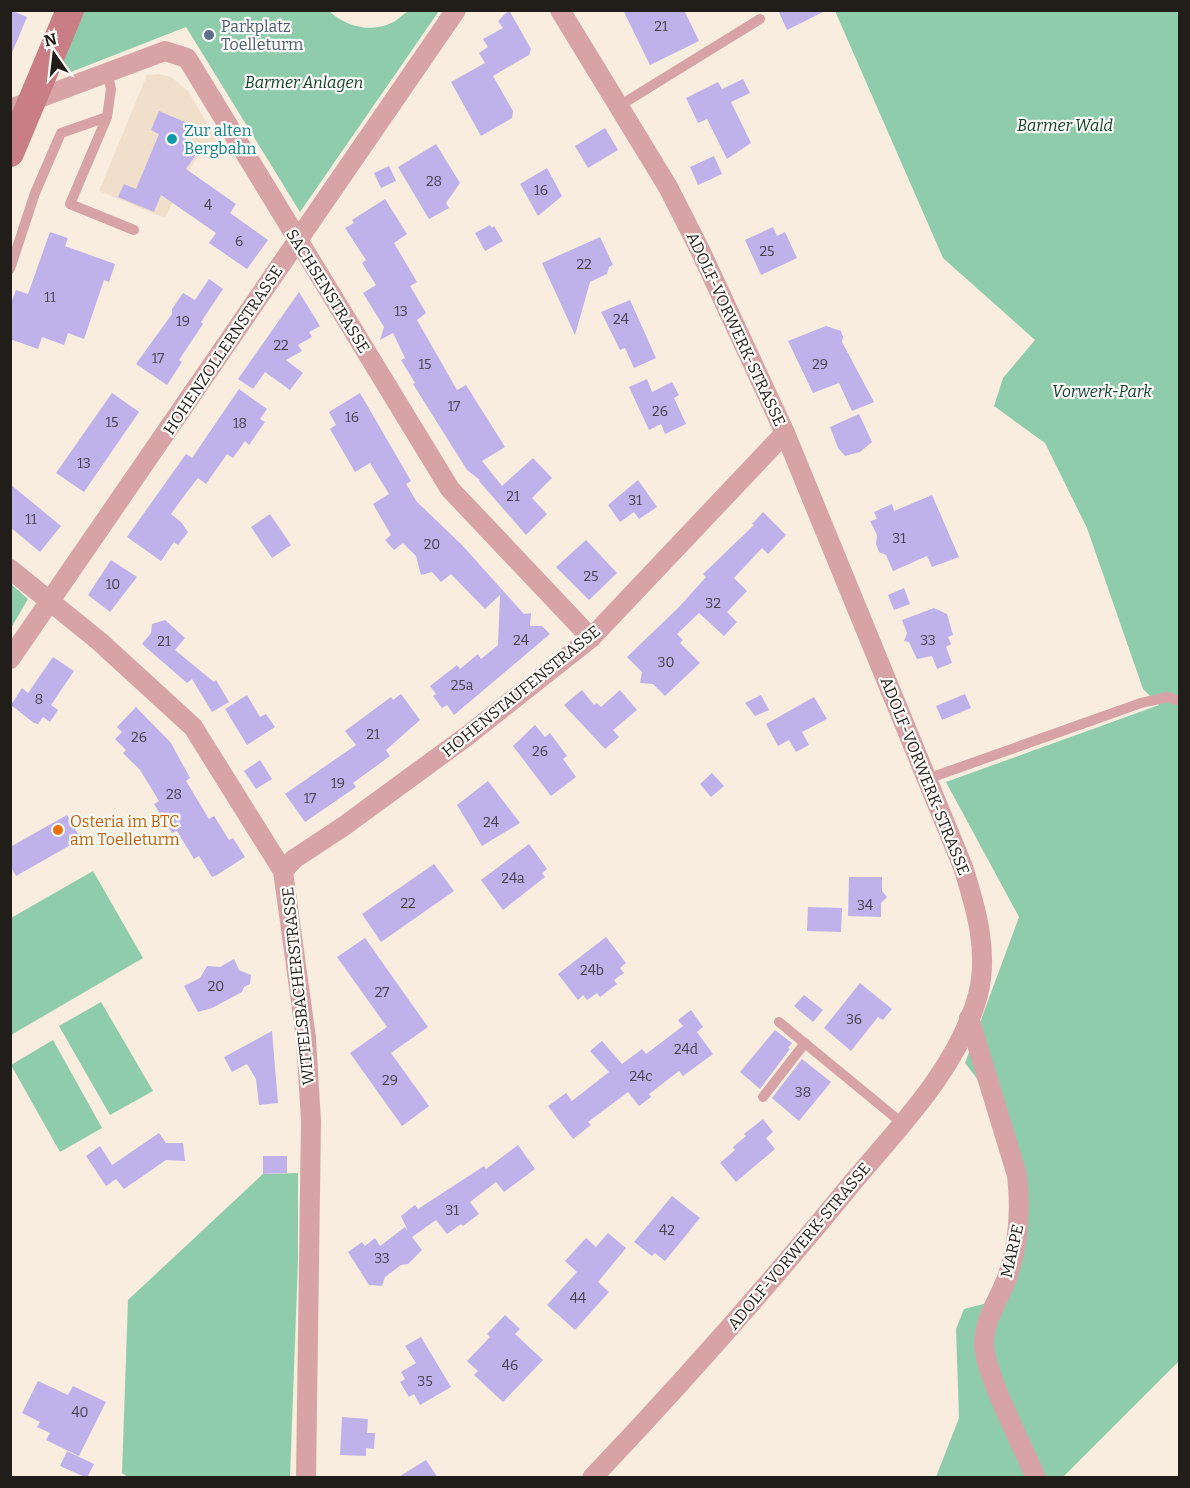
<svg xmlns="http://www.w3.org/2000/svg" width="1190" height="1488" font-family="Bitter,serif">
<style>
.built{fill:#f0e0cb}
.green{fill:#8fccac}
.building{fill:#bfb2eb}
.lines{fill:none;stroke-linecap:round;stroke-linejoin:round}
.lane{stroke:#d8a3a7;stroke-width:10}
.street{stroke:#d8a3a7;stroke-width:20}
.secondary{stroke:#c97d84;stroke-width:28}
.service-dot{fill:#5c6f8a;stroke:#fefcf9;stroke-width:2}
.culture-dot{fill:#0f9aa8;stroke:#fefcf9;stroke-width:2}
.food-dot{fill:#e8710a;stroke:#fefcf9;stroke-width:2}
.labels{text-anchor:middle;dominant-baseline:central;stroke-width:4.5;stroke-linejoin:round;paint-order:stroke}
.number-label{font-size:14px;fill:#48424d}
.service-label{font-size:16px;fill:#4e5e75;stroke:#fefcf9;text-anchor:start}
.park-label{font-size:16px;font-style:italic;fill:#10432e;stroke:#fefcf9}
.culture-label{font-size:16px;fill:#0d838f;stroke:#fefcf9;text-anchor:start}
.street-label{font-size:16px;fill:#211d18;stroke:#fefcf9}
.food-label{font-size:16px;fill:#c56008;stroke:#fefcf9;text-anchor:start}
</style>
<rect width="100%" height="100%" fill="#f8edde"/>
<polygon class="built" points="160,74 171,77 188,91 218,142 208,142 185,176 165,218 99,191 147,75"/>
<g class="green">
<path d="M82,11h247c17,16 44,23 66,10 5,-3 10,-9 15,-10 8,-3 20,0 29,0l-139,201 -114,-185 -115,45h-9l-2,-10z"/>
<polygon points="835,11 1179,11 1179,1361 1063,1477 936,1477 959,1418 956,1329 964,1309 991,1302 1009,1248 1011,1188 985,1089 965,1063 1019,917 946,782 1159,705 1143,689 1087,528 1045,443 994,406 1003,378 1035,340 943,258"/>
<polygon points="11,584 28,599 11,628"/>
<polygon points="93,871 143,958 11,1035 11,918"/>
<polygon points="101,1002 153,1091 110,1115 59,1026"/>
<polygon points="53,1040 102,1128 60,1152 11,1065"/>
<polygon points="298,1173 298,1260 290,1477 128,1477 122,1473 128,1300 263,1174"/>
</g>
<g class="building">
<polygon points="10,10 27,17 11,55 10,55"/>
<polygon points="509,10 531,49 529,55 493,76 513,111 512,118 481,136 451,82 485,63 479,53 488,47 483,39 503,28 498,21"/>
<polygon points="623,10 684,10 699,41 650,65"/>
<polygon points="778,10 827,10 787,30"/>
<polygon points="743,79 750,93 731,102 751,143 727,159 707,119 698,123 686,98 718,82 722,89"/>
<polygon points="159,111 192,125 184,143 200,149 186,169 236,204 230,213 268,240 247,269 209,243 216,233 161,195 154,212 118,197 124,184 136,189 159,134 151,130"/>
<polygon points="605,128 618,150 588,168 575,146"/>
<polygon points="436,144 460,183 446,203 449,208 429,219 398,167"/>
<polygon points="714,156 722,174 698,185 690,167"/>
<polygon points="389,166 396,181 381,188 374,173"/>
<polygon points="547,168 562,196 538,216 520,184"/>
<polygon points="385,199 407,234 394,243 417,282 410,286 426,313 417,320 457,390 466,385 505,447 482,461 502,486 533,458 552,478 532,498 547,514 526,535 479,481 480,480 467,470 413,384 415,383 401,360 405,358 393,333 380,340 384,327 363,293 376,285 362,263 366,260 345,228 354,223 352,220"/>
<polygon points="490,225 492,228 494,226 503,241 485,251 475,233"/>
<polygon points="773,227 777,236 785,232 797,258 761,275 745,240"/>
<polygon points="50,232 68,238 65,246 115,264 109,282 104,280 84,339 68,333 64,345 42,337 38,349 10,339 10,306 16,290 28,294"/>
<polygon points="600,237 613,265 609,267 607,274 590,282 575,335 542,263"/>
<polygon points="209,279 223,289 201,322 203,324 179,360 182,362 167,385 136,364 172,314 172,309 183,293 195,300"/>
<polygon points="299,292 320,326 309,332 312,337 298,345 302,351 286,360 303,373 290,390 265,372 253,389 238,379"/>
<polygon points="630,300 656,358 634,368 625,348 620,350 601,312"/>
<polygon points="826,326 841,331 843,337 842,342 874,402 852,411 839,383 813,393 788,341"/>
<polygon points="647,379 652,392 672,382 679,395 674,398 686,424 665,434 661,424 649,430 629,387"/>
<polygon points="239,389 267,409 260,419 265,422 249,445 245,441 233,458 227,454 206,484 198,478 187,492 171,514 181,522 188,532 178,545 174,542 161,561 127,537 186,454 192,458"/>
<polygon points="112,393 139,412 84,492 56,473"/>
<polygon points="360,393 411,481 406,484 417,502 462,545 524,614 531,613 530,626 542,626 550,634 454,715 447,705 442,708 433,696 436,694 430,686 457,665 460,669 478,654 481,659 498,645 500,595 485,609 451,574 441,582 432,572 421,575 416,556 403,543 394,550 385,540 391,535 373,504 389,494 370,463 355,472 330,429 336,425 329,412"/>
<polygon points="859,414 872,442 860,452 845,456 838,448 830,427"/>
<polygon points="638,480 657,507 639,519 634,512 620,522 608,505"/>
<polygon points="10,484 61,526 40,552 10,527"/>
<polygon points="932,495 959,557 932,567 927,556 893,571 886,555 879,552 876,544 877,535 870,521 877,519 874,512 892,504 894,511"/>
<polygon points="763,512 786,535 768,554 762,548 734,578 747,591 727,612 737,622 724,636 699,613 677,634 683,640 680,643 700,663 665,696 653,684 640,683 642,672 627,657 679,607 706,577 703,574 754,525 752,524"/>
<polygon points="270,514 291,545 272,558 251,527"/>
<polygon points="586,540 617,573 589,600 556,567"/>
<polygon points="111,560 137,577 110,612 88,595"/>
<polygon points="904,588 910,604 894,610 888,595"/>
<polygon points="934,608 947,614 953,635 948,637 951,644 946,647 952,663 937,669 932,656 917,659 909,642 904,641 907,633 902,620"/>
<polygon points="165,620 185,638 175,650 214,682 216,680 229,702 212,712 192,679 187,683 142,644 151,633 152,624"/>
<polygon points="53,657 74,671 51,705 58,710 50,722 43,717 38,724 34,723 11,705 22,688 28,693"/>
<polygon points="582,690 594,705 597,703 601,707 620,690 637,710 613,730 619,737 605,749 564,705"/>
<polygon points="401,694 420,720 386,750 390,756 353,783 356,787 305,822 285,794 356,745 345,731 391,697 393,700"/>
<polygon points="965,694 971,708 942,720 936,706"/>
<polygon points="247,695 260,717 266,714 275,727 247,745 225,709"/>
<polygon points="761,695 769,710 755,716 745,703"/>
<polygon points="814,697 827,719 802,732 809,745 796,752 789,740 778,746 766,724"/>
<polygon points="136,707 171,743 190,778 186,781 209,819 214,816 229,840 233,838 245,857 217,875 212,877 199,856 194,859 177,831 172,833 154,804 159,801 140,770 123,753 126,750 115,739 122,732 117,727"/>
<polygon points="535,725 545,737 550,733 567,756 563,759 576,777 551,796 513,746"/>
<polygon points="260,760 272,779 256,789 244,771"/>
<polygon points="712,773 724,786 711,797 700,784"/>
<polygon points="488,781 520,823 482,846 457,805"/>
<polygon points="67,815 81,839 16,876 10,865 10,847"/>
<polygon points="529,844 547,869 542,873 545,877 503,910 481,880"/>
<polygon points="434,864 454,891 381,942 362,914"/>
<polygon points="849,877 882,877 882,891 887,897 881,903 881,917 848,916"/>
<polygon points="808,907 842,908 841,932 807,931"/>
<polygon points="606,937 626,963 620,968 624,973 614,980 617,984 600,997 597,993 587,1000 583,995 578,1000 558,974"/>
<polygon points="365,938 428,1027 391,1053 429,1106 402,1126 350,1053 387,1027 337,957"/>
<polygon points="234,959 239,970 251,975 250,984 244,987 242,992 212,1008 198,1012 184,986 200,978 207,966 220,967"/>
<polygon points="860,983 892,1009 883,1020 878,1017 851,1051 824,1028"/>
<polygon points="804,995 823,1010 813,1022 794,1006"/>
<polygon points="691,1010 703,1027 697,1032 713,1054 683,1076 679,1071 649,1094 651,1097 639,1106 628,1092 588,1122 591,1125 573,1139 548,1106 566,1093 572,1101 609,1072 590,1051 602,1041 622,1064 642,1049 646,1054 683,1026 678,1020"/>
<polygon points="775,1030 792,1043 788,1048 790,1049 760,1089 740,1072"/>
<polygon points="272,1031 278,1103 259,1105 256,1079 247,1064 232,1072 224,1057"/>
<polygon points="802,1059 831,1082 799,1121 772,1098"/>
<polygon points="763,1119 773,1132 766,1138 775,1149 736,1182 720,1163 735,1150 733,1147 746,1136 744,1134"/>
<polygon points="159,1133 166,1143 183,1143 185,1161 166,1160 124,1189 116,1179 106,1186 86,1156 100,1146 112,1165"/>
<polygon points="518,1145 535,1169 504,1192 496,1182 470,1202 479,1214 463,1226 461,1224 447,1234 436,1220 412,1237 422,1250 408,1264 401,1265 385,1277 382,1286 369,1285 348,1252 362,1242 365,1246 375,1238 380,1246 405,1227 408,1231 401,1216 415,1205 418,1209 484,1166 486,1169"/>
<polygon points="263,1156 287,1156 287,1173 263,1174"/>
<polygon points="672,1196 700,1218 665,1261 655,1253 652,1256 634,1242"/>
<polygon points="608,1233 626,1248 598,1282 609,1292 575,1330 547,1305 577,1272 565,1261 586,1238 596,1247"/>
<polygon points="505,1315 520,1329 515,1334 543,1360 503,1402 474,1375 478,1371 467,1361 490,1337 487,1334"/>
<polygon points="421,1337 451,1387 420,1405 414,1394 409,1397 400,1382 405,1379 401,1372 416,1363 405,1346"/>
<polygon points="38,1381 68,1395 73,1386 106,1402 79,1456 46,1440 50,1433 37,1427 40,1422 22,1413"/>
<polygon points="342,1417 368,1419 367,1433 375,1433 374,1449 366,1448 366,1456 340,1455"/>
<polygon points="67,1451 94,1464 87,1478 60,1466"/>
<polygon points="426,1460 438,1478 397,1478"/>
</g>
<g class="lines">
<g class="lane">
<polyline points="619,106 760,19"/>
<polyline points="107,117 70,204 134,230"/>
<polyline points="10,269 35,193 61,133 107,117 111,89 107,72"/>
<polyline points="927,779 1141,703 1168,697 1180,701"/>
<polyline points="779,1022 902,1123"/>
<polyline points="763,1097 805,1043"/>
</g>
<g class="street">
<path d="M560,10l108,177 32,63 85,183 178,434c13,41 26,85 15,128 -20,73 -78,131 -125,187 -83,102 -170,200 -261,296"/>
<polyline points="10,109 165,51 187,58 450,489 591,638"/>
<polyline points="10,569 99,641 193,727 283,871 306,1038 311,1121 306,1478"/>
<polyline points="10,659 456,10"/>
<polyline points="283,871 294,859 344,826 467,736 591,638 785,433"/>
<path d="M969,1018l48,157c4,34 2,67 -9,100 -8,24 -24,42 -24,69 0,28 39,103 52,134"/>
</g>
<polyline class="secondary" points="10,153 70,10"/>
</g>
<circle class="service-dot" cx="209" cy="35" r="6"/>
<circle class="culture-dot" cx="172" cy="139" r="6"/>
<circle class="food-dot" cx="58" cy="830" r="6"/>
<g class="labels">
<g class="number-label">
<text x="661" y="26">21</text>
<text x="434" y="181">28</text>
<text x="541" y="190">16</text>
<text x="208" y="205">4</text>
<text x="239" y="241">6</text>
<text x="767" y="251">25</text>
<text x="584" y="264">22</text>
<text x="50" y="297">11</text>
<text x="401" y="311">13</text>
<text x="621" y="319">24</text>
<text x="183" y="321">19</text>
<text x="281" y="345">22</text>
<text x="158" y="358">17</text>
<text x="425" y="364">15</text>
<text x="820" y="364">29</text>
<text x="454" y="406">17</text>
<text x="660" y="411">26</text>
<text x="352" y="417">16</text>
<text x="112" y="422">15</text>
<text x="240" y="423">18</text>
<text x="84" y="463">13</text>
<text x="513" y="496">21</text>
<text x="635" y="500">31</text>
<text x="31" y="519">11</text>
<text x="899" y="538">31</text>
<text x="432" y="544">20</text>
<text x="591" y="576">25</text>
<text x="113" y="584">10</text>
<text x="713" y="603">32</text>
<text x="521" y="640">24</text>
<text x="928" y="640">33</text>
<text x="164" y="641">21</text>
<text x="666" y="662">30</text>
<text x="462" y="685">25a</text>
<text x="39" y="699">8</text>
<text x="373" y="734">21</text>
<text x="139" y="737">26</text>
<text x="540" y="751">26</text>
<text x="338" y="783">19</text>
<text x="174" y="794">28</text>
<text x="310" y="798">17</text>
<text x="491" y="822">24</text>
<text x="513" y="878">24a</text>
<text x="408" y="903">22</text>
<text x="865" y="905">34</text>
<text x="592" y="970">24b</text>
<text x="216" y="986">20</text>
<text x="382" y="992">27</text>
<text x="854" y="1019">36</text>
<text x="686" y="1049">24d</text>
<text x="641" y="1076">24c</text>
<text x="390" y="1080">29</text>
<text x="803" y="1092">38</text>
<text x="452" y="1210">31</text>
<text x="667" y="1230">42</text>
<text x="382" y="1258">33</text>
<text x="578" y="1298">44</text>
<text x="510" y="1365">46</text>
<text x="425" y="1381">35</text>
<text x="80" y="1412">40</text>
</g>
<g class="service-label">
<text x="221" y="26">Parkplatz<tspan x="221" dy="18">Toelleturm</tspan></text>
</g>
<g class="park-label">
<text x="304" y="82">Barmer Anlagen</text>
<text x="1065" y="125">Barmer Wald</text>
<text x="1102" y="391">Vorwerk-Park</text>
</g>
<g class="culture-label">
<text x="184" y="130">Zur alten<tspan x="184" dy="18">Bergbahn</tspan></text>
</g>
<g class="street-label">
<text transform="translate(328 291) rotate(58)">SACHSENSTRASSE</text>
<text transform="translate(736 329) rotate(65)">ADOLF-VORWERK-STRASSE</text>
<text transform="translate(223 350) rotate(-56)">HOHENZOLLERNSTRASSE</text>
<text transform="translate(521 691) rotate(-39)">HOHENSTAUFENSTRASSE</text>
<text transform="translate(925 776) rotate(68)">ADOLF-VORWERK-STRASSE</text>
<text transform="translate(298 986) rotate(-96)">WITTELSBACHERSTRASSE</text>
<text transform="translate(799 1246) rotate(-50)">ADOLF-VORWERK-STRASSE</text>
<text transform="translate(1012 1251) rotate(-77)">MARPE</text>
</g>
<g class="food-label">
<text x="70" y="821">Osteria im BTC<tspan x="70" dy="18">am Toelleturm</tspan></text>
</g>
</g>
<rect width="1190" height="1488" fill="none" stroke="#211d18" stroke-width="24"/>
<g transform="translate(54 54) rotate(346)" stroke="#fefcf9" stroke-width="4.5" paint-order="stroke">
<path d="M0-4.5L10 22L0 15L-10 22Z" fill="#211d18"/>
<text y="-9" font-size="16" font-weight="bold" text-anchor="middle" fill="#211d18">N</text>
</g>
</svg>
